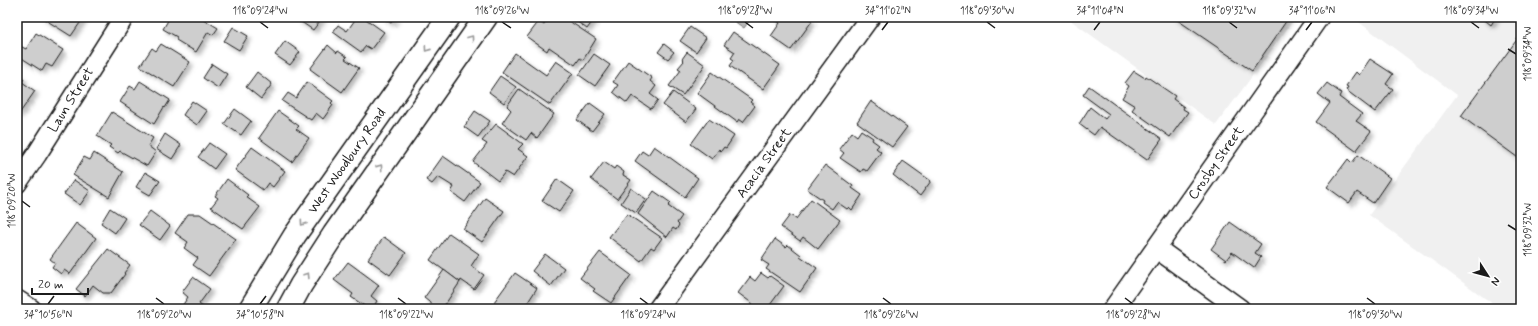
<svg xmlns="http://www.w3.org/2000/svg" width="1538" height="326" font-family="Mynerve,sans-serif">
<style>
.built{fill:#f0f0f0}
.water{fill:#b8b8b8;stroke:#7a7a7a}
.building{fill:#cecece;stroke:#1c1c1c;filter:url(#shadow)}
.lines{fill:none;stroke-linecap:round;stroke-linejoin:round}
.minor-casing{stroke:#1c1c1c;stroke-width:22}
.major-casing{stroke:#1c1c1c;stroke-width:25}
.minor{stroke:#fff;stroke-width:19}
.major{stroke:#fff;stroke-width:22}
.oneway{stroke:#999}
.ticks{fill:none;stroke:#1c1c1c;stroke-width:1.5}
.labels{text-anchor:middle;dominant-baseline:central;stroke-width:3.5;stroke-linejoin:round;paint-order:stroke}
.street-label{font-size:14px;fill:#1c1c1c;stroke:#fff}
.neatline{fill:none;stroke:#1c1c1c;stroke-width:1.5}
.ticks-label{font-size:10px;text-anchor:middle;fill:#1c1c1c}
</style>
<defs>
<filter id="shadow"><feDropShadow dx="3.5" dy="3.5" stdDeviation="2" flood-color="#0004"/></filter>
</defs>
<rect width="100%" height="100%" fill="#fff"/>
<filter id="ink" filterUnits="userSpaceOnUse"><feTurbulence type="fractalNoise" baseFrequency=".025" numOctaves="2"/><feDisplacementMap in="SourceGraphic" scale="8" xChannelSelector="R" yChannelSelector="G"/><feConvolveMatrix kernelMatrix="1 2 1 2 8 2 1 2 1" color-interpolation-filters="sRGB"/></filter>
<g filter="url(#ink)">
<g class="built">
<polygon points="1066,17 1296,17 1216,125"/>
<polygon points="1352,17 1521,17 1521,309 1500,309 1369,215 1457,95"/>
</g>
<polygon class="water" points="728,17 752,17 744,28"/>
<g class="building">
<polygon points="41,17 84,17 71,36"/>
<polygon points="170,17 200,17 218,28 213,35 208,32 196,52 176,40 177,37 163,29"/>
<polygon points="299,17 323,17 313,30 297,19"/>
<polygon points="357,17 363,17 384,32 371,49 366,46 361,52 333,32 338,25 347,31"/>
<polygon points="382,17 396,17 391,23"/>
<polygon points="550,17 563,17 596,39 583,60 580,58 575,65 549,47 547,51 527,37 539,21 544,25"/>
<polygon points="571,17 594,17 595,18 587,29"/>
<polygon points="772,17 807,17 812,21 791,50 771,36 780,23"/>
<polygon points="1173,17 1289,17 1252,71"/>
<polygon points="1481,17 1496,17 1491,25"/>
<polygon points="233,27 248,36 239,50 224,41"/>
<polygon points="690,27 706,38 696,52 680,41"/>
<polygon points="733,32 780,65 763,89 730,66 734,60 731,58 735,52 724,45"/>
<polygon points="36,33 63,50 52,67 46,64 42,71 17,55 18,45 26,49"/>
<polygon points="1521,34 1521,160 1461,116"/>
<polygon points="285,41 300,52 290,65 275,55"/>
<polygon points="161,44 190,62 174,87 140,66 152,48 156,51"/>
<polygon points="664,44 674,52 668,59 658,52"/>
<polygon points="328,45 337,53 338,51 347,57 345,59 359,68 342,92 310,69"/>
<polygon points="687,52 705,65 683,95 669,86 681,70 678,68 684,61 682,59"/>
<polygon points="515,53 546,75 556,61 573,73 550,105 502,72"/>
<polygon points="594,54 610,65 595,86 579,75"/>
<polygon points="1370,59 1393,74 1386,84 1393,89 1375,112 1346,90 1348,87 1346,86 1356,72 1359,75"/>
<polygon points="628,61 652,78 650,81 656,86 650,94 658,100 651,109 632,96 627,103 613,92 618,85 613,82"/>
<polygon points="212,64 227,74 218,88 203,78"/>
<polygon points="1134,71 1145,78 1146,76 1175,96 1173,99 1184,107 1183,109 1188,112 1170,137 1132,110 1135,106 1122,98 1129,86 1125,83"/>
<polygon points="257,72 272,84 261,99 246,87"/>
<polygon points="712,72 752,100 750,102 755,106 743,122 739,119 737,122 697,93"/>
<polygon points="17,73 24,79 22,82 35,91 19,114 17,113"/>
<polygon points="500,76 516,87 504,103 489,92"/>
<polygon points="140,81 170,100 165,108 164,107 154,124 120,102 130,86 135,89"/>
<polygon points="307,82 333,101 331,103 333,105 323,119 316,113 311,120 282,101 288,93 296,98"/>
<polygon points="1327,83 1341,93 1339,97 1362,114 1356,121 1371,131 1356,151 1316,122 1330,103 1318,94"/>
<polygon points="1089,86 1162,139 1147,160 1100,127 1094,135 1079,124 1090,107 1105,119 1109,114 1083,95"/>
<polygon points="519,89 554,114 537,138 531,133 526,140 502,123 511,110 507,106"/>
<polygon points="673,92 696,109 686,122 663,105"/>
<polygon points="192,101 207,111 197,125 183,115"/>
<polygon points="871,101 907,127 892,147 857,122"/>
<polygon points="590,103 605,114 592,131 577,120"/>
<polygon points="235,109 251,121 241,135 224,124"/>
<polygon points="278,111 299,126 296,129 309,138 292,162 259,138"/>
<polygon points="475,111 490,121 478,137 464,127"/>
<polygon points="112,112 153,138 148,146 156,152 147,166 120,151 118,153 109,147 111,145 97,136"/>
<polygon points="709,119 734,136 726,148 724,147 721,151 719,149 712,159 691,144"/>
<polygon points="496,124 523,144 518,149 528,156 513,177 505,172 498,181 473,162 487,144 482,141"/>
<polygon points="861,130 873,138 872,140 879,145 876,148 881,152 867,171 863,169 861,172 840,158 844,153 839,149 852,132 857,136"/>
<polygon points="165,134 181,145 172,159 156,149"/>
<polygon points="209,143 225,154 214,169 198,157"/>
<polygon points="654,146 698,178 685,197 635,161 642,151 648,155"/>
<polygon points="252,147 285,171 273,187 268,183 263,190 235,170"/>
<polygon points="94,153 123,172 109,197 73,175 84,157 90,160"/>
<polygon points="1358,155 1390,178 1373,203 1357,192 1349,203 1327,187 1348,159 1352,163"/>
<polygon points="443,156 480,182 465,202 451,192 454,187 438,177 432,184 426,180"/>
<polygon points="903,161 931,181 920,196 893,175"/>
<polygon points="604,162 614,169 616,166 624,172 623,175 631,180 617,199 591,179"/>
<polygon points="825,165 853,186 852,188 862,195 852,210 849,207 847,209 837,202 832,209 822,202 823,200 807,189"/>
<polygon points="145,172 160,181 150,195 136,187"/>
<polygon points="227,179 248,195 246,197 260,207 243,229 211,207 218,198 215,196"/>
<polygon points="557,179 574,191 559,212 542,201"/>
<polygon points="74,180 90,191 80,205 64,194"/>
<polygon points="631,188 646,199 636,213 621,203"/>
<polygon points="654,191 671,203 668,206 682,216 677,223 679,225 676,230 673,228 667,237 638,214"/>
<polygon points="485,198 504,211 482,242 463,229"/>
<polygon points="811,199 840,220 818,249 803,237 800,241 781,227 790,215 796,219"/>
<polygon points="110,208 125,218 115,233 101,223"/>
<polygon points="150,211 170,226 160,240 139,225"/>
<polygon points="188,214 200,214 236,239 209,276 193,265 198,258 184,248 188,242 175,233"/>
<polygon points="627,214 662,238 654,249 651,247 641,261 609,237"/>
<polygon points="1230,222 1261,244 1255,253 1261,257 1254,268 1232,252 1226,260 1211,249"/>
<polygon points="76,223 96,238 70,274 64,270 61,274 52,267 55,263 50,259"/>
<polygon points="449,233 479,254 471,266 484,275 474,289 461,280 460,282 430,260"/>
<polygon points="384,237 406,253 390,275 368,259"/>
<polygon points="775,239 786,247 788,245 801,255 800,256 817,268 800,292 766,269 769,265 761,260"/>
<polygon points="108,249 130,265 124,273 125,274 111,293 103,293 93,285 85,296 76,289"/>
<polygon points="600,252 631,275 611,303 593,291 595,289 580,278"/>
<polygon points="545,254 564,268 551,286 532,271"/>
<polygon points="348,262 379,285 371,296 377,301 372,309 369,309 351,297 353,294 334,280"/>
<polygon points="444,270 460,282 442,309 438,309 424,298"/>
<polygon points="515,273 537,288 528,302 538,309 504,309 494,302"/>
<polygon points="761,273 768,278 770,276 784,286 767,309 757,309 752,306 753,304 738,293 750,277 755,281"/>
<polygon points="193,277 210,289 199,304 204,308 180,309 188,297 182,292"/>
</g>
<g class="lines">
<g class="minor-casing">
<g id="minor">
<polyline points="17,183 37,154 124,17"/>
<polyline points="1156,248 1240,309"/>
<polyline points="17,300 31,309"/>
<polyline points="658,309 870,17"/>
<polyline points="1113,309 1319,17"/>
</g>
</g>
<g class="major-casing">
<g id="major">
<polyline points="250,309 295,235 449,17"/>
<polyline points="288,309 301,285 334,234 486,17"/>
</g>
</g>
<use href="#minor" class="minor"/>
<use href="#major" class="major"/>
</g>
<defs><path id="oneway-chevron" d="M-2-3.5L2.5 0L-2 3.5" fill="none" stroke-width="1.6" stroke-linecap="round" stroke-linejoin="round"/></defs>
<g class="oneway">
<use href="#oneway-chevron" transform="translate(471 38) rotate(-54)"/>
<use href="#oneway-chevron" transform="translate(427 49) rotate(125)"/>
<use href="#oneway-chevron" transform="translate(380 167) rotate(-55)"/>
<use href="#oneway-chevron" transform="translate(303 223) rotate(125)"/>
<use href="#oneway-chevron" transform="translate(307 275) rotate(-58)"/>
</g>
</g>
<path class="ticks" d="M260,22l8,6M502,22l9,6M745,22l8,6M987,22l8,6M1229,22l8,6M1471,22l8,6M882,30l6,-8M1094,30l6,-8M1306,30l6,-8M1508,49l8,5M22,201l8,6M1508,225l8,5M156,298l8,6M398,298l8,6M640,298l8,6M883,298l8,6M1125,298l8,6M1367,298l8,6M48,304l6,-8M260,304l6,-8"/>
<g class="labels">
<g class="street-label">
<text transform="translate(71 100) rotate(-58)">Laun Street</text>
<text transform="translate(347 161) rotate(-55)">West Woodbury Road</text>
<text transform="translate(764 163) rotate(-54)">Acacia Street</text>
<text transform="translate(1216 163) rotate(-55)">Crosby Street</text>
</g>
</g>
<rect width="1538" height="326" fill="none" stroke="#fff" stroke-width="44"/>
<g transform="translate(1488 276) rotate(126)" stroke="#ffffff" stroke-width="3" paint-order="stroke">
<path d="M0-3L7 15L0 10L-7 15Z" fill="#1c1c1c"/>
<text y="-6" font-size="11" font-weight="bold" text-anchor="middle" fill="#1c1c1c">N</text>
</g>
<path d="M32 288v6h56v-6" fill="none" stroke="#1c1c1c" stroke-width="2"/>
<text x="38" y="288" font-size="12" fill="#1c1c1c" stroke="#ffffff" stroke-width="3" paint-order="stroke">20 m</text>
<rect x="22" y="22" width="1494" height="282" class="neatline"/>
<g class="ticks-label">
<text x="260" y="14">118°09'24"W</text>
<text x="502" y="14">118°09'26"W</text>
<text x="745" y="14">118°09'28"W</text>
<text x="888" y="14">34°11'02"N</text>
<text x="987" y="14">118°09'30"W</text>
<text x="1100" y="14">34°11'04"N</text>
<text x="1229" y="14">118°09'32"W</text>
<text x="1312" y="14">34°11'06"N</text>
<text x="1471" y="14">118°09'34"W</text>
<text transform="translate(1527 54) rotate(-90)" y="4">118°09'34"W</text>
<text transform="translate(11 201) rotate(-90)" y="4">118°09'20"W</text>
<text transform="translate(1527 230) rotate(-90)" y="4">118°09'32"W</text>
<text x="48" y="318">34°10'56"N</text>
<text x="164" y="318">118°09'20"W</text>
<text x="260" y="318">34°10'58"N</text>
<text x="406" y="318">118°09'22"W</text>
<text x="648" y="318">118°09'24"W</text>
<text x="891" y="318">118°09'26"W</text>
<text x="1133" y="318">118°09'28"W</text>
<text x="1375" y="318">118°09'30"W</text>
</g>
</svg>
